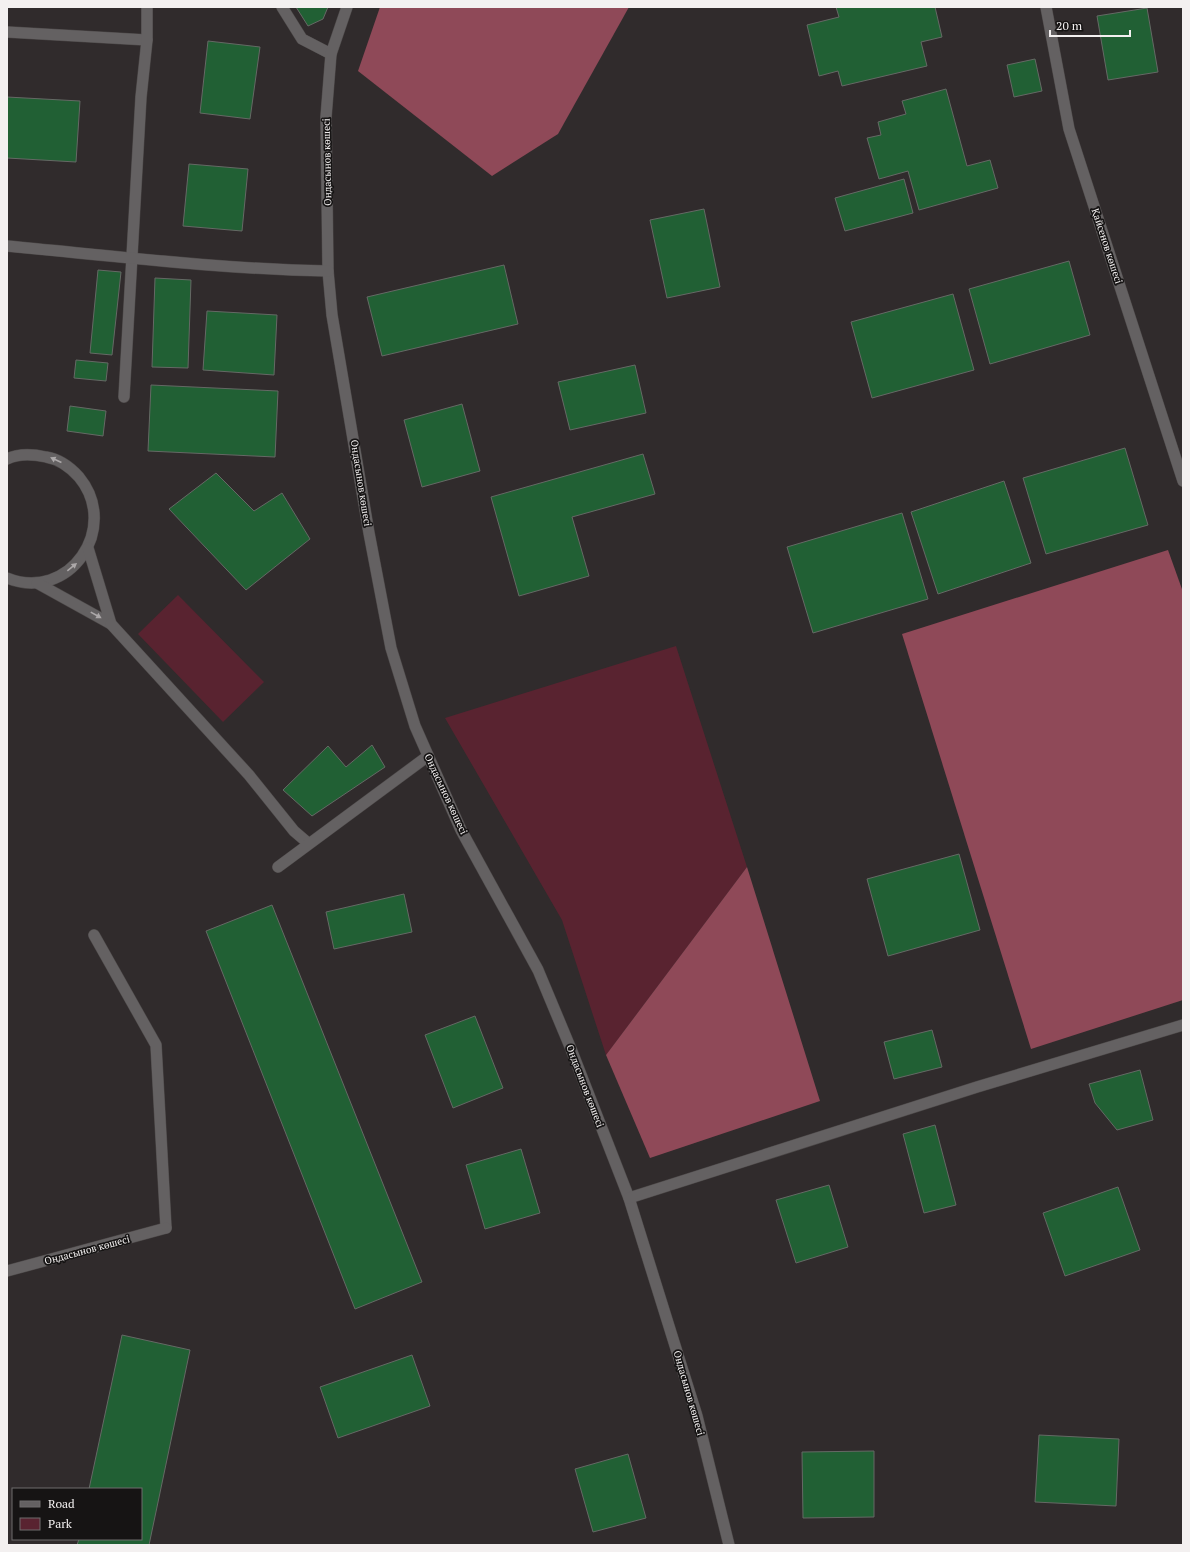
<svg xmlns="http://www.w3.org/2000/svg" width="1190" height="1552" font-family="'PT Serif',serif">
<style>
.green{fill:#592330}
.forest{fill:#8f4958}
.building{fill:#216034;stroke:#656965}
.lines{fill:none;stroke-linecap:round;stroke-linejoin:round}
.service-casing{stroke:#4b4747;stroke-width:12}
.minor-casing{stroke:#4b4747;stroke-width:12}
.service{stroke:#646162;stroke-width:11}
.minor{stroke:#646162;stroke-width:11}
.oneway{fill:#aca8a9}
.labels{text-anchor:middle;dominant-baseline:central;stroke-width:3.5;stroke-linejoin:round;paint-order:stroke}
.street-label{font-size:10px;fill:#f3f0f0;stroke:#161414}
</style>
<rect width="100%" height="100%" fill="#302b2c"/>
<g class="green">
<polygon points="178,595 264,682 223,722 138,634"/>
<polygon points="676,646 747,867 606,1055 562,920 445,718"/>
</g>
<g class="forest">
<polygon points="380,7 629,7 558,134 492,176 358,71"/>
<polygon points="1168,550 1183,592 1183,1000 1031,1049 902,634"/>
<polygon points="747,867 820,1101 650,1158 606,1055"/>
</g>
<g class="building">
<polygon points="296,7 328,7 323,19 308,26"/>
<polygon points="836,7 935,7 942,37 921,42 927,66 842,86 838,71 819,76 807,25 839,17"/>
<polygon points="1147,8 1158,72 1108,80 1097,16"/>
<polygon points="208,41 260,47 250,119 200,113"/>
<polygon points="1035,59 1042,91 1014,97 1007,65"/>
<polygon points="946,89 967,166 990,160 998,188 919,210 908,171 879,179 867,138 881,135 878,122 906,114 902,101"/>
<polygon points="7,97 80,101 76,162 7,158"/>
<polygon points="189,164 248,169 242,231 183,226"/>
<polygon points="904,179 913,213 845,231 835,198"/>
<polygon points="704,209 720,287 667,298 650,220"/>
<polygon points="1069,261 1090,335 990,364 969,289"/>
<polygon points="504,265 518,324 382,356 367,297"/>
<polygon points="98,270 121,272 112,355 90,353"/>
<polygon points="155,278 191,280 188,368 152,367"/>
<polygon points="953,294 974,370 872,398 851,322"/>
<polygon points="207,311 277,315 274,375 203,370"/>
<polygon points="76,360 108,363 106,381 74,378"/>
<polygon points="635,365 646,413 570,430 558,382"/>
<polygon points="151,385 278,391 275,457 148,451"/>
<polygon points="462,404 480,471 422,487 404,420"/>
<polygon points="70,406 106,411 103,436 67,431"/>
<polygon points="1125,448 1148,525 1046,554 1023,478"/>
<polygon points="643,454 655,494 572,517 589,576 519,596 491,497"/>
<polygon points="216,473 254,511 282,493 310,539 246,590 169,509"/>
<polygon points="1004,481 1031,563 938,594 911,512"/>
<polygon points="902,513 928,599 813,633 787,547"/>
<polygon points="372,745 385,767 312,816 283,790 328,746 346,767"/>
<polygon points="959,854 980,930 888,956 867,879"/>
<polygon points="404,894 412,932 334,949 326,912"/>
<polygon points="272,905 422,1282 355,1309 206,931"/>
<polygon points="475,1016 503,1088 453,1108 425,1035"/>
<polygon points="932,1030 942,1067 894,1079 884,1042"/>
<polygon points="1140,1070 1153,1120 1117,1130 1095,1103 1089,1084"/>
<polygon points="935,1125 956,1205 924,1213 903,1134"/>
<polygon points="521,1149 540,1213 485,1229 466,1165"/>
<polygon points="829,1185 848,1247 796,1263 776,1200"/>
<polygon points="1118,1187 1140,1250 1065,1276 1043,1213"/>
<polygon points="122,1335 190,1350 149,1545 77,1545 79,1539 141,1539 141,1489 89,1489"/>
<polygon points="412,1355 430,1406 338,1438 320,1387"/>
<polygon points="1039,1435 1119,1439 1116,1506 1035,1502"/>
<polygon points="874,1451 874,1517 803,1518 802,1452"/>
<polygon points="628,1454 646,1518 593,1532 575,1469"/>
</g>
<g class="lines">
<g class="service-casing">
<g id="service">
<polyline points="282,7 302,39 331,54"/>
<polyline points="7,32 147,40"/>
<polyline points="124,397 141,97 147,40 147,7"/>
<path d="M7,459c12,-6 26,-5 39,-2 13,2 24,10 33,20 42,51 -10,126 -72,101"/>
<polyline points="37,583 111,624 88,548"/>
<polyline points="111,624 249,775 294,831 308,843"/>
<polyline points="278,867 428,756"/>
<polyline points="94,935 156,1045 166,1228"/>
</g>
</g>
<g class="minor-casing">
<g id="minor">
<polyline points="347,7 331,54 326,117 328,271 332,315 369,533 391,648 415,726 461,830 538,970 571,1049 629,1198 697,1416 729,1545"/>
<polyline points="1046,7 1069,129 1183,481"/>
<path d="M7,246c107,10 214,23 321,25"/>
<polyline points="629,1198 977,1087 1183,1025"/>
<polyline points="7,1271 166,1228"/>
</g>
</g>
<use href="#service" class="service"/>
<use href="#minor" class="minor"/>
</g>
<defs><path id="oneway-solid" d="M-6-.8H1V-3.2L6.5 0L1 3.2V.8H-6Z"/></defs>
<g class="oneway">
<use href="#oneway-solid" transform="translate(56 460) rotate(-155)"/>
<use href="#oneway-solid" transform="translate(72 567) rotate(-39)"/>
<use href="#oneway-solid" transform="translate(96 615) rotate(29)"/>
</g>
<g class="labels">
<g class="street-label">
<text transform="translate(327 162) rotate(-91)">Ондасынов көшесі</text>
<text transform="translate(1107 246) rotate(72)">Қайсенов көшесі</text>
<text transform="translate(361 483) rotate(81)">Ондасынов көшесі</text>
<text transform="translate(446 794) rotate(65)">Ондасынов көшесі</text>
<text transform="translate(585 1086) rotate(69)">Ондасынов көшесі</text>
<text transform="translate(87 1250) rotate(-15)">Оңдасынов көшесі</text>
<text transform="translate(689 1393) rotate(74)">Ондасынов көшесі</text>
</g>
</g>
<rect width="1190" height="1552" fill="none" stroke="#f3f0f0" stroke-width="16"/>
<rect x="12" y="1488" width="130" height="52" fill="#161414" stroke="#6e6c6c"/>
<rect x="20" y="1501" width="20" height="6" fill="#646162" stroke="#6e6c6c"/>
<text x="48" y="1508" font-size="12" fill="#f3f0f0">Road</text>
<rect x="20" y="1518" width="20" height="12" fill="#592330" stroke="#6e6c6c"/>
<text x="48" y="1528" font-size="12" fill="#f3f0f0">Park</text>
<path d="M1050 30v6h80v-6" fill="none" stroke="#f3f0f0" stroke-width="2"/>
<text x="1056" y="30" font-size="12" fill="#f3f0f0" stroke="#161414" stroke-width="3" paint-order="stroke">20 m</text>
</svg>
